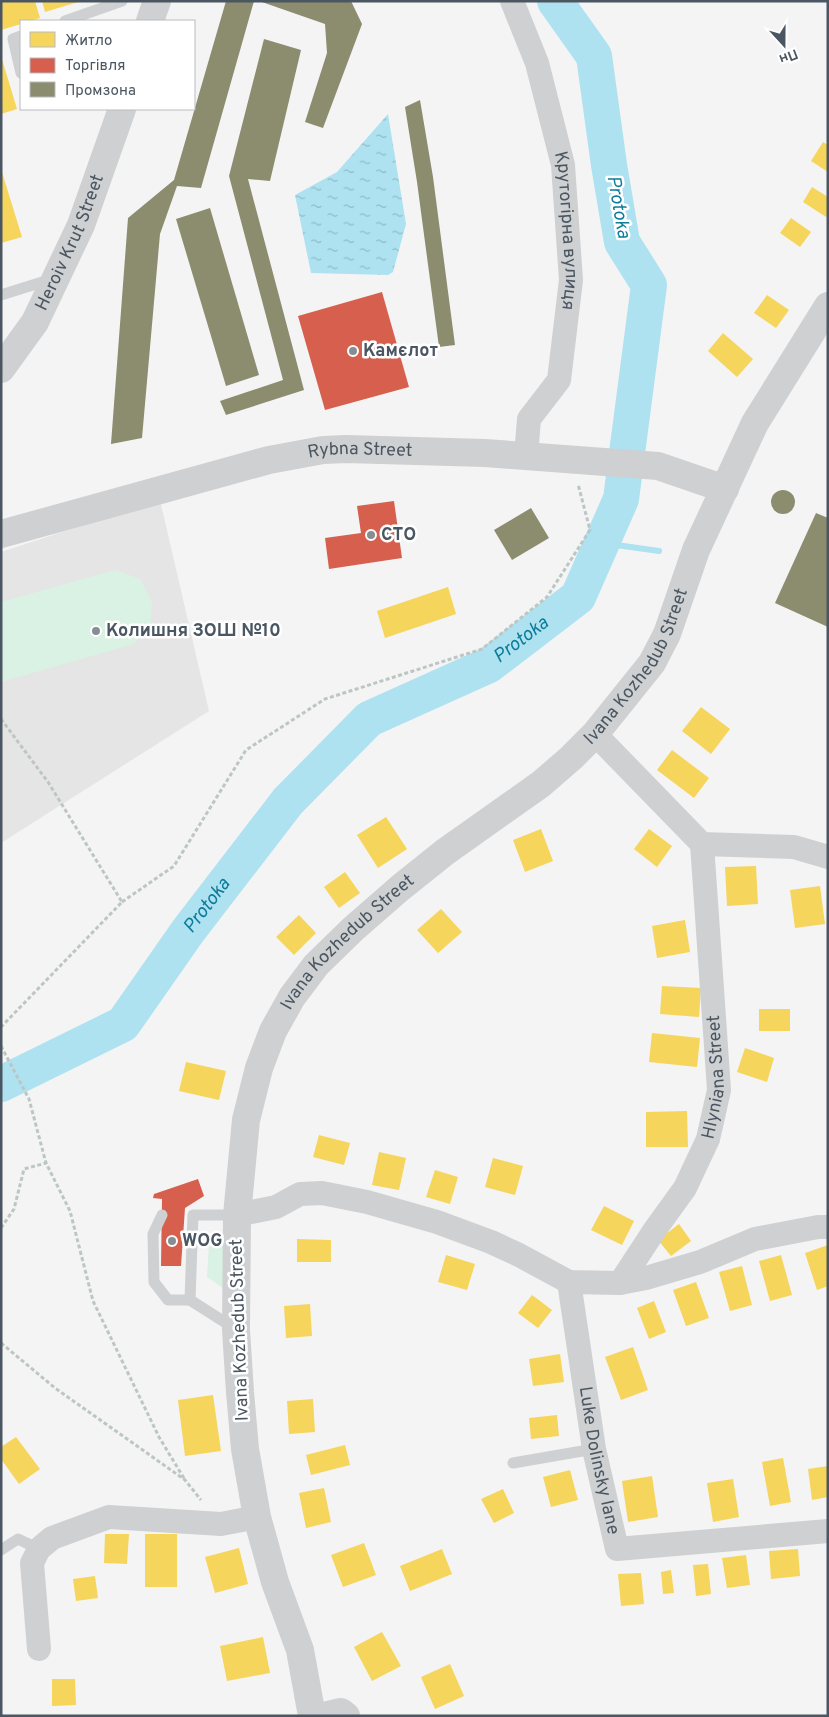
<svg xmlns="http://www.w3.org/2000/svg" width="829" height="1717" font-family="Overpass,sans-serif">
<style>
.education{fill:#e6e5e6}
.grass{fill:#d9f2e3}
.water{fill:url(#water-ripples)}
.homes{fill:#f6d55c}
.shops{fill:#d6604d}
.industry{fill:#8c8c6e}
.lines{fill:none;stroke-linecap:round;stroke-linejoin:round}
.stream{stroke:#aee2f0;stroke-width:6}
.river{stroke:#aee2f0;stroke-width:36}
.path{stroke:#bcc7c4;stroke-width:3;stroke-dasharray:4 2.5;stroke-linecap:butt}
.service{stroke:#ced0d2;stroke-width:11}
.minor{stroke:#ced0d2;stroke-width:24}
.tertiary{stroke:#ced0d2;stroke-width:28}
.poi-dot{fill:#868d94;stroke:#fff;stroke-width:2}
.labels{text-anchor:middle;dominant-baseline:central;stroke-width:5;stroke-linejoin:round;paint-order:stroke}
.street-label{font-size:18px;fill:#4a5661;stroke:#fff}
.poi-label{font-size:18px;font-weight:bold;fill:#4a5661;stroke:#fff;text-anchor:start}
.water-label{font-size:19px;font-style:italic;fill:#0c7c9b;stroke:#fff}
</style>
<defs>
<pattern id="water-ripples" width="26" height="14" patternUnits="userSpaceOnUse" patternTransform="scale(1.25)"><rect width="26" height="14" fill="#aee2f0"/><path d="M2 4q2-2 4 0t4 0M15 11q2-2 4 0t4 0" fill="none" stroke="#90bac6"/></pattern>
</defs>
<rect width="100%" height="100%" fill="#f4f4f4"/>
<polygon class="education" points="160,500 209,711 1,843 1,552"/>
<g class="grass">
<polygon points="115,570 140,579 152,602 150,626 134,644 1,682 1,602"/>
<polygon points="228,1237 223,1288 207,1277 209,1243"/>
</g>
<polygon class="water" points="388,114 406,224 393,272 388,275 311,273 295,195 337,172"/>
<g class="homes">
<polygon points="1,1 35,1 40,18 30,21 21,21 21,24 1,30"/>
<polygon points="42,1 78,1 78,2 45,12"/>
<polygon points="1,56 17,109 1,114"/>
<polygon points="823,142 828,145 828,172 811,161"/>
<polygon points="1,169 22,237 1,243"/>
<polygon points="812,187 828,197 828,214 826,217 803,202"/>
<polygon points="791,218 811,232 800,247 780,233"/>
<polygon points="767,295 789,310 776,328 754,313"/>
<polygon points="723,333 753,359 737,377 708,351"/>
<polygon points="448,587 456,614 385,638 377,611"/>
<polygon points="701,707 730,729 711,754 682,731"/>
<polygon points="672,750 709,778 694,798 657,770"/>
<polygon points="386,817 407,849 378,868 357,835"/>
<polygon points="541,829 553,861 525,872 513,840"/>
<polygon points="649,829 672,846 657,867 634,849"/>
<polygon points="756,866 758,904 727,906 725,867"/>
<polygon points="345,872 360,893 339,908 324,887"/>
<polygon points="820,886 825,924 795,928 790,890"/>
<polygon points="441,909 462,932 438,953 417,930"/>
<polygon points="299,915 316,933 294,955 276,937"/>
<polygon points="685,920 690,952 657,958 652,926"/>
<polygon points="662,986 701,988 699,1017 660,1014"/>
<rect x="759" y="1009" width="31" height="22"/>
<polygon points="652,1033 700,1038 697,1067 649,1062"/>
<polygon points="745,1048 774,1058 767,1082 737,1072"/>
<polygon points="186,1062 226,1071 219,1100 179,1091"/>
<polygon points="687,1111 688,1147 646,1147 646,1112"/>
<polygon points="319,1135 350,1143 344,1165 313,1157"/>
<polygon points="379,1152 406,1158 399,1190 372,1185"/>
<polygon points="493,1158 523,1166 515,1195 485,1187"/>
<polygon points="435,1170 458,1177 450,1204 426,1197"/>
<polygon points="604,1206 634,1221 622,1245 591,1230"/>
<polygon points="679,1224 691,1241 671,1256 658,1240"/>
<polygon points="297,1239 331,1240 331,1262 297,1262"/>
<polygon points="828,1245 828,1286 817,1290 805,1253"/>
<polygon points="446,1255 475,1264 467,1290 438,1282"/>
<polygon points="781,1255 792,1295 770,1301 759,1261"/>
<polygon points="742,1266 752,1305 730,1311 719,1272"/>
<polygon points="696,1282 709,1318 686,1326 673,1290"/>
<polygon points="532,1295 552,1310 538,1328 518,1313"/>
<polygon points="654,1301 666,1332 649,1339 637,1308"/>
<polygon points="310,1304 312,1336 286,1338 284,1306"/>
<polygon points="633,1347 648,1390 621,1400 605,1357"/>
<polygon points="560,1354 564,1382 533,1386 529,1359"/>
<polygon points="213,1395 221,1451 185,1456 178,1400"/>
<polygon points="313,1399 315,1432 289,1434 287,1401"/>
<polygon points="557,1415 559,1436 531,1439 529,1418"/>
<polygon points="16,1437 40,1469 19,1484 1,1459 1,1447"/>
<polygon points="345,1445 350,1465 311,1475 306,1455"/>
<polygon points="783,1458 791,1502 770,1506 762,1462"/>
<polygon points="828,1466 828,1497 812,1500 808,1469"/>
<polygon points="570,1470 578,1500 551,1507 543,1477"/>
<polygon points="652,1476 658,1517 628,1522 622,1481"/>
<polygon points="733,1479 739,1517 713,1522 707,1483"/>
<polygon points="324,1488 331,1522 306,1528 299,1493"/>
<polygon points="503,1489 514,1513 494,1523 481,1499"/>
<polygon points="105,1534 129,1534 127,1564 104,1563"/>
<rect x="145" y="1534" width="32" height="53"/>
<polygon points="364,1543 376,1575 343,1587 331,1555"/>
<polygon points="239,1548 248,1584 215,1593 205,1557"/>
<polygon points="442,1549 452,1574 410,1591 400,1566"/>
<polygon points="798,1549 800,1576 771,1579 769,1551"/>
<polygon points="746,1555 750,1585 727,1588 722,1558"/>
<polygon points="708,1564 711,1594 696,1596 693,1565"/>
<polygon points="671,1570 674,1593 663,1594 661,1572"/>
<polygon points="641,1573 644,1604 621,1606 618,1574"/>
<polygon points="95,1576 98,1598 76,1601 73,1579"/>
<polygon points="382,1632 401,1666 372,1681 354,1647"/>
<polygon points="263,1637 270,1673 227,1681 220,1646"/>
<polygon points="450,1664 464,1696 435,1709 421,1677"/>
<polygon points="52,1679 75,1679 76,1705 52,1706"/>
</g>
<g class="shops">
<polygon points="382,292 409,387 325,410 298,316"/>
<polygon points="394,501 402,558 329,569 325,538 361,533 357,506"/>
<polygon points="198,1179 204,1196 185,1208 181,1266 161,1266 162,1199 153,1198 154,1194"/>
</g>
<g class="industry">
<polygon points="226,1 254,1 201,188 177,186 160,234 142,438 111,444 128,218 174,180"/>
<polygon points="259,1 351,1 362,24 323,128 305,122 327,53 325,24"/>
<polygon points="264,39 301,50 270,181 248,179 304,390 226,415 220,401 283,380 229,176"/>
<polygon points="420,100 433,177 455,345 439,347 417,182 405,107"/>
<polygon points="210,208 259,375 226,386 176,219"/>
<circle cx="783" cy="502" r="12"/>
<polygon points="531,508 549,538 512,560 494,530"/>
<polygon points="816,513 828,518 828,627 775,603"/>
</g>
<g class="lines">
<polyline class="stream" points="602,543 659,551"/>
<path class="river" id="s1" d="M1,1084l122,-60 65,-93 100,-130 81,-82 120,-54 89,-68 43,-98 28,-214 -27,-43 -13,-77 -15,-109 -39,-55"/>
<g class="path">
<polyline points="1,719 48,782 122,902 1,1027"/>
<polyline points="122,902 174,866 246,750 325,699 482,649 547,597 590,530 578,484"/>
<polyline points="1,1046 29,1099 46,1163 70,1211 93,1301 159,1437 185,1480"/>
<polyline points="1,1228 14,1209 24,1169 46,1163"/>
<polyline points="1,1343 55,1388 185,1480 201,1500"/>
</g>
<g class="service">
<polyline points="65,21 122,1"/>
<polyline points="21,36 13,39 21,73"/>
<polyline points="1,295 52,279"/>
<polyline points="162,1215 153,1234 154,1282 168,1300 190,1300"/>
<polyline points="234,1328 190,1300 193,1215 237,1215"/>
<polyline points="513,1463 594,1449"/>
<polyline points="1,1550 18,1539 39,1549"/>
</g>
<g class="minor">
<path id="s2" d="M512,1l25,62 26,102 8,115 -12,100 -30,39 -3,37"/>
<polyline points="595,734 702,844 794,847 828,857"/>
<polyline points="237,1215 276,1207 300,1194 322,1193 367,1202 437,1222 491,1242 519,1255 569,1282 620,1283 646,1278 700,1262 755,1239 818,1227 828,1227"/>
<path id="s3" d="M569,1282l25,167 23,100 211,-18"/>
<path id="s4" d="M620,1283l34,-52 31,-43 23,-49 11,-49 -17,-246"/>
<polyline points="39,1649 32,1563 39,1549 52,1538 109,1517 221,1524 257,1517"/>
</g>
<g class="tertiary">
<polyline points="150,21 157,1"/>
<path id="s5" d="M1,369l34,-47 46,-97 41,-116"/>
<path id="s6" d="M1,534l268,-74 54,-10 23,-1 139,4 173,13 67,23"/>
<path id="s7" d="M312,1716l-12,-66 -25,-68 -18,-65 -12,-68 -5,-57 -4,-62 1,-115 9,-95 13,-52 14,-37 19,-34 24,-32 37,-36 47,-41 45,-36 96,-68 30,-26 24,-24 57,-71 15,-29 29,-84 59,-127 73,-117"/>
<polyline points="324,1716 341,1712 346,1716"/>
</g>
</g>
<g class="poi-dot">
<circle cx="353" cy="351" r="5"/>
<circle cx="371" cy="535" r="5"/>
<circle cx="96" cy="631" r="5"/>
<circle cx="172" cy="1241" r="5"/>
</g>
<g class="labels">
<g class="street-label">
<text stroke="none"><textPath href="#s2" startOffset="238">Крутогірна вулиця</textPath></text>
<text stroke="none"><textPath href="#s5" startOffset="145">Heroiv Krut Street</textPath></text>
<text stroke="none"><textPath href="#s6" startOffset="370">Rybna Street</textPath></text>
<text stroke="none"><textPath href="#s7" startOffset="1221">Ivana Kozhedub Street</textPath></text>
<text stroke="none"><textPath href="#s7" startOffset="816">Ivana Kozhedub Street</textPath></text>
<text stroke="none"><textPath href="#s4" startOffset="232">Hlyniana Street</textPath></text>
<text transform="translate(240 1330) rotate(-92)">Ivana Kozhedub Street</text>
<text stroke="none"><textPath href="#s3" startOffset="181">Luke Dolinsky lane</textPath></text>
</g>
<g class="poi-label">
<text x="363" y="351">Камєлот</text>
<text x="381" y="535">СТО</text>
<text x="106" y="631">Колишня ЗОШ №10</text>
<text x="182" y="1241">WOG</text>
</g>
<g class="water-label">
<text transform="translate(618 207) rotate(80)">Protoka</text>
<text stroke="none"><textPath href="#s1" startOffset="701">Protoka</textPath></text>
<text stroke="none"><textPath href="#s1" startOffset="281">Protoka</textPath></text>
</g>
</g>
<rect width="829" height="1717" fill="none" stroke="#4a5661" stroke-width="5"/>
<rect x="20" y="20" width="175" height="90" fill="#ffffff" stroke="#b7bbc0"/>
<rect x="30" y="32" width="25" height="15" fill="#f6d55c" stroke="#b7bbc0"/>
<text x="65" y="45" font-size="15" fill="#4a5661">Житло</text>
<rect x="30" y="58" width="25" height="15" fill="#d6604d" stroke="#b7bbc0"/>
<text x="65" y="70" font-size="15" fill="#4a5661">Торгівля</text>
<rect x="30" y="82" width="25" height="15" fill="#8c8c6e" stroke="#b7bbc0"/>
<text x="65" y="95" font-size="15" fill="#4a5661">Промзона</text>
<g transform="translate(784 45) rotate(159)" stroke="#ffffff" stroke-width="4" paint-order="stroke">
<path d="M0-4L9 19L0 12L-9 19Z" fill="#4a5661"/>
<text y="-8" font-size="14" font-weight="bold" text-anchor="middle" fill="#4a5661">Пн</text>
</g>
</svg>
